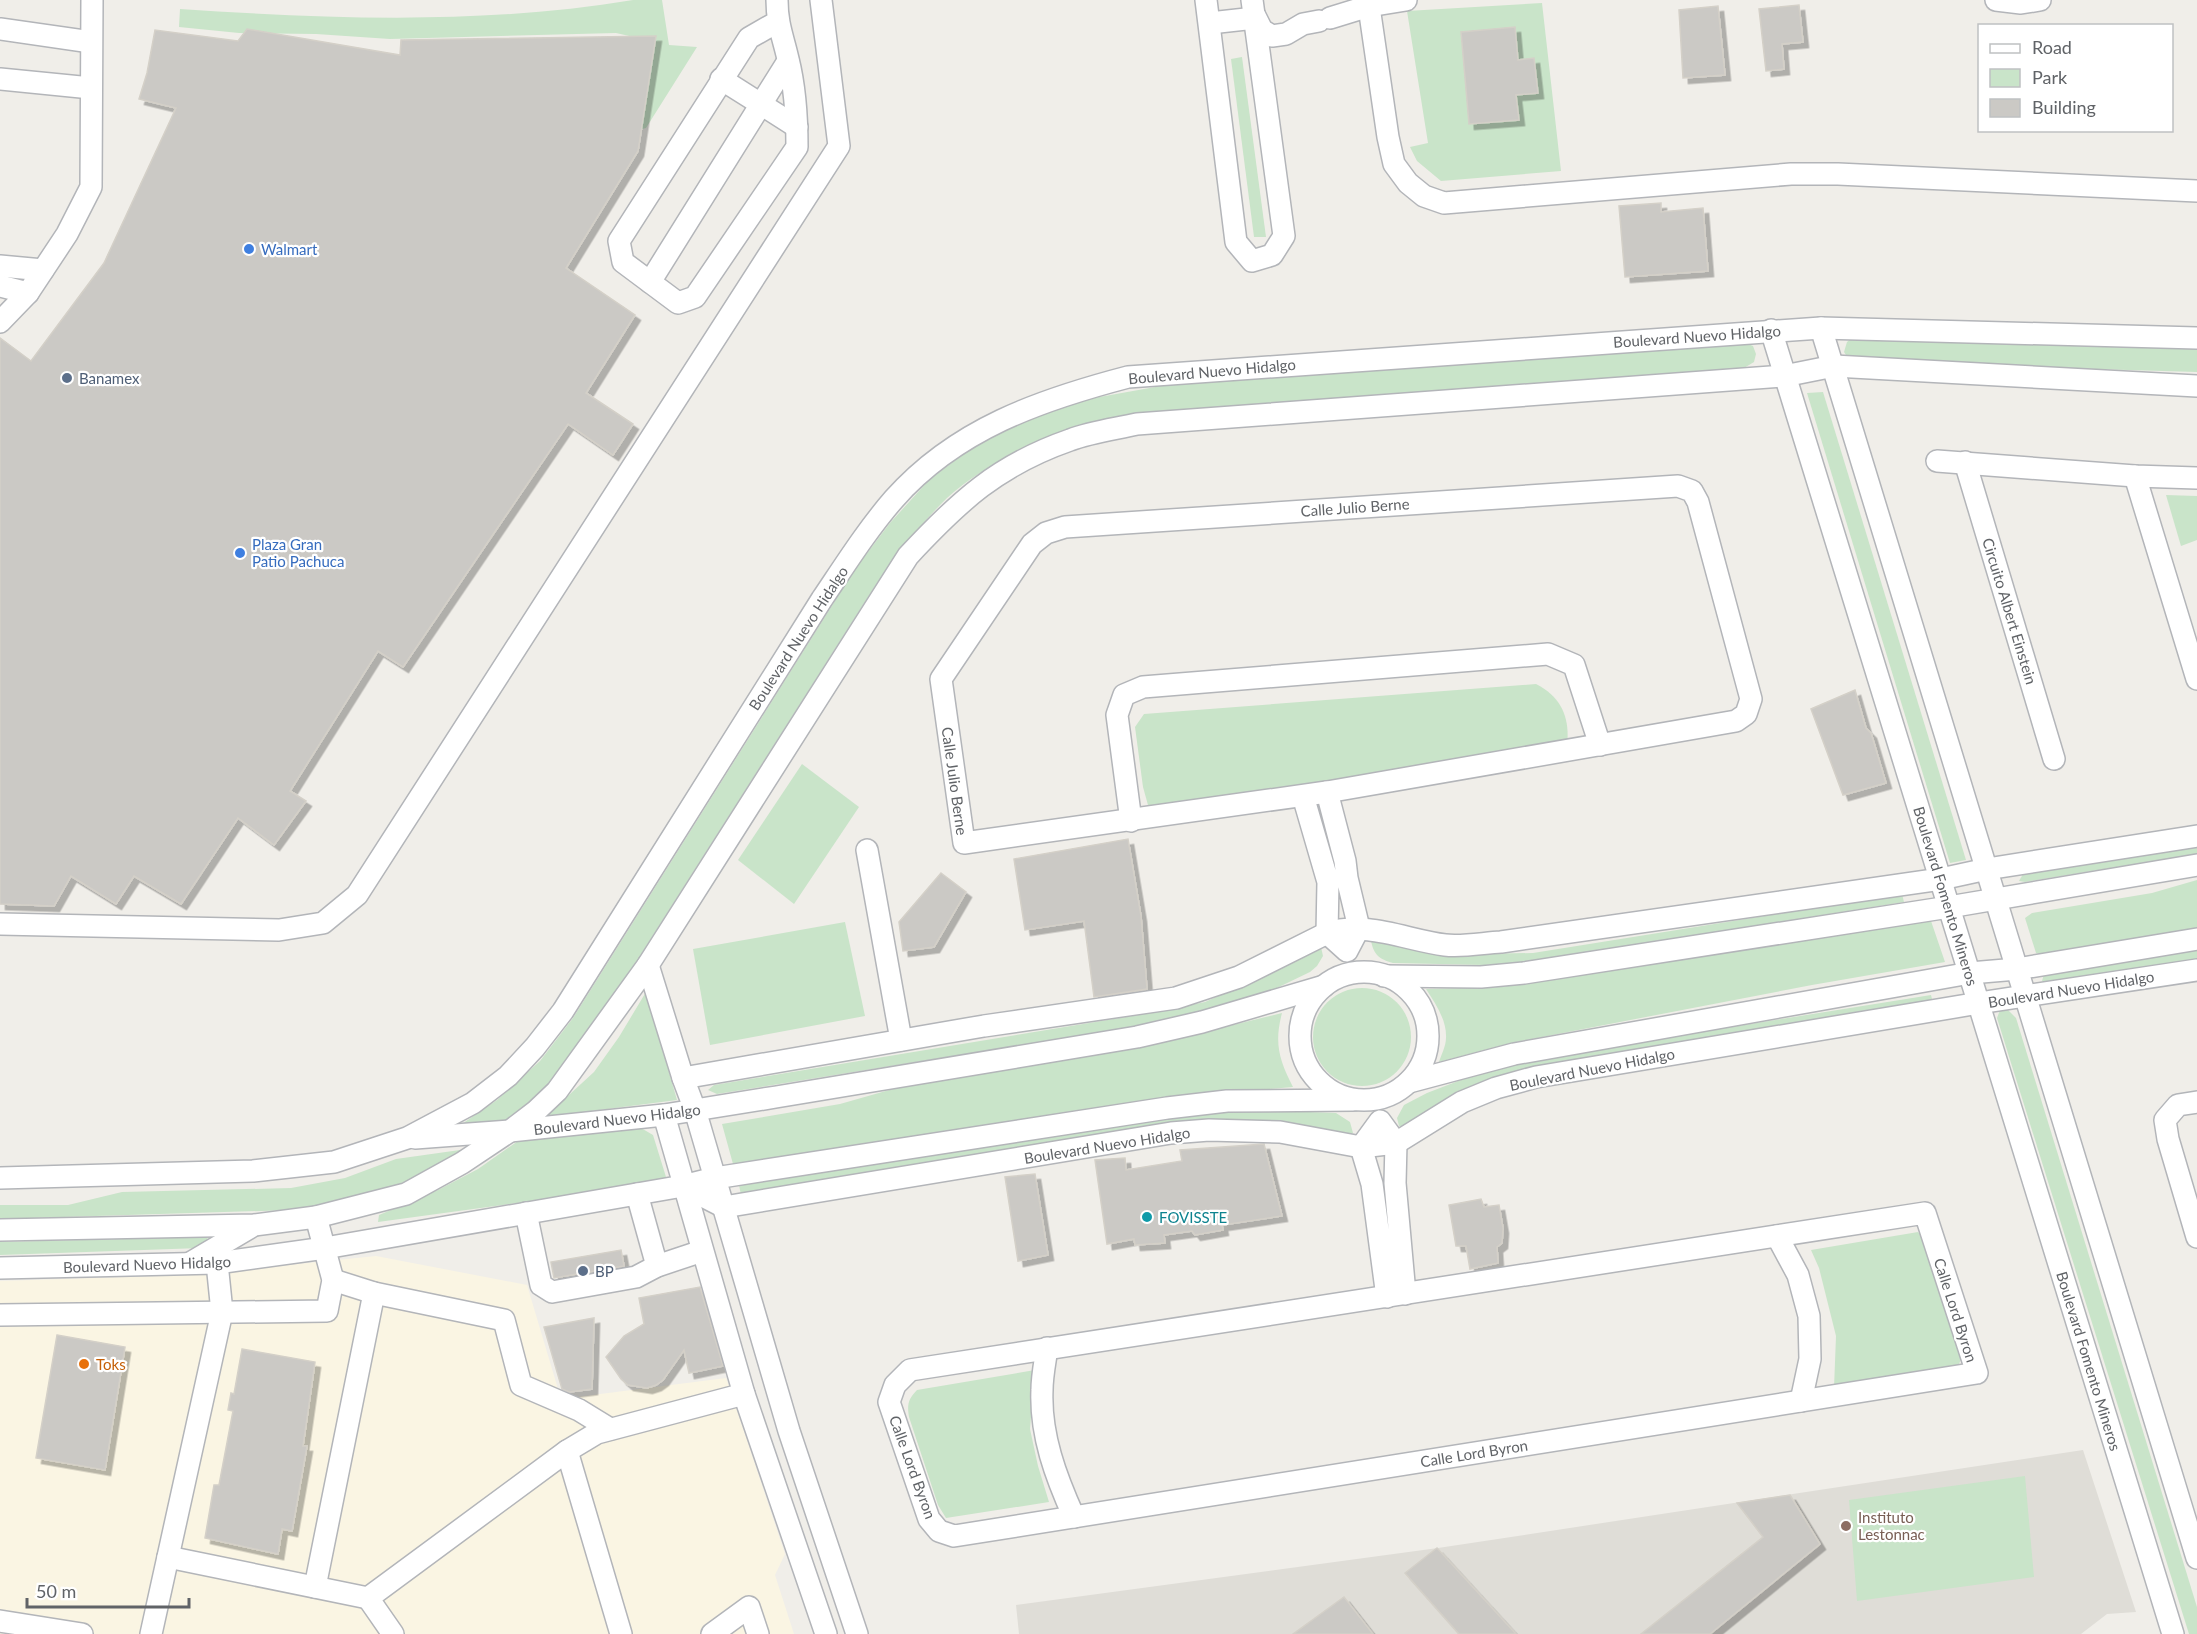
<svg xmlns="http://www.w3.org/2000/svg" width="2197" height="1634" font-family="Lato,sans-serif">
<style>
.commercial{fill:#faf5e3}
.education{fill:#dfddd7}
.green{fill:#c9e4c9}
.building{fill:#cbc9c5;stroke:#d4d0c8;stroke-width:1.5;filter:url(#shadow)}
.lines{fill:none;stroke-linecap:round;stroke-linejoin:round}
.minor-casing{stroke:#b3b5b9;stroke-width:24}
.minor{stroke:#fff;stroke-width:21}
.shop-dot{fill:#3f7fe0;stroke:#fff;stroke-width:2}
.service-dot{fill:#5c6f8a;stroke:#fff;stroke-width:2}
.culture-dot{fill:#0f9aa8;stroke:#fff;stroke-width:2}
.food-dot{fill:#e8710a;stroke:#fff;stroke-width:2}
.education-dot{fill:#8d6e63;stroke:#fff;stroke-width:2}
.labels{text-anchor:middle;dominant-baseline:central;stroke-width:4.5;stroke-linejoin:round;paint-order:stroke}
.shop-label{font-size:15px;fill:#366cbe;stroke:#fff;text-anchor:start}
.street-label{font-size:15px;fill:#606367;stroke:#fff}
.service-label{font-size:15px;fill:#4e5e75;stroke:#fff;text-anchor:start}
.culture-label{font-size:15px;fill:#0d838f;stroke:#fff;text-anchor:start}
.food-label{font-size:15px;fill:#c56008;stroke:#fff;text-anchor:start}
.education-label{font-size:15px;fill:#785e54;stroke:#fff;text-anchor:start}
</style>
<defs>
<filter id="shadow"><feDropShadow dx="5.5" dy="5.5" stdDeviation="0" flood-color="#0004"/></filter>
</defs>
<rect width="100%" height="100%" fill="#f0eee9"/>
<polygon class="commercial" points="376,1256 527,1285 561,1399 726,1378 785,1554 775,1575 794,1634 0,1634 0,1281 192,1275"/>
<polygon class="education" points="2083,1450 2136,1612 2107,1614 2081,1634 1019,1634 1016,1605 1438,1548"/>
<g class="green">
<path d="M633,0h29l7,45 28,2 -51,81 -8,2 9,-90 -31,-7 -226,6 -74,-5 -77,-1 -60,-6 1,-18c151,10 303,16 453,-9z"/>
<polygon points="1542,3 1561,171 1441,181 1417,161 1410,147 1428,143 1407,11"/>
<polygon points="1242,57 1266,237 1254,237 1231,59"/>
<polygon points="1853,337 2197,348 2197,372 1854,362 1848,358 1844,352 1847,342"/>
<path d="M1744,342l9,4 3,8 -2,8 -10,6 -611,46c-19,4 -39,7 -58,14 -44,16 -93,38 -128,70 -26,25 -48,56 -70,85l-265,417 -43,60 -22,25 -27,25 -15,11 -52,9 44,-30 43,-39 33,-43 282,-449 35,-46 39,-43 36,-27 50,-30 51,-20 117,-21z"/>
<polygon points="1823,392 1966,860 1950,863 1807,393"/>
<polygon points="2166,495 2197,496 2197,540 2181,546"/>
<path d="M1536,684c27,14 34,35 31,63l-416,69 -8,-29 -8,-60 9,-13z"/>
<polygon points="802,764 859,807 794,904 738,860"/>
<polygon points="2197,846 2197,854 2025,882 2019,881 2023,874"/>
<polygon points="2197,880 2197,929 2042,955 2036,953 2025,918 2032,913 2152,893"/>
<path d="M1902,894l2,8 -367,59 -52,4 -92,-2c-14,-4 -19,-8 -22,-22l6,-1 98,14 58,-1z"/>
<path d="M1931,921l14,41 -133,23 -301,58 -72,19c2,-7 7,-16 7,-24 1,-18 -11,-35 -20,-49l74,-2z"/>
<polygon points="845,922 865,1016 710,1045 693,949"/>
<polygon points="1321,947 1323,956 1317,966 1310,972 1264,994 1207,1011 1163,1022 717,1094 708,1090 714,1085 1162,1011 1205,1002 1257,979"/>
<polygon points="2197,950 2197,960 2049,983 2042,981 2044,974"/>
<circle cx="1362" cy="1037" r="49"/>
<polygon points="646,992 677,1100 545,1117 594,1072 619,1037"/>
<polygon points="1931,995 1933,1003 1536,1068 1409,1126 1399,1126 1397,1118 1404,1105 1427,1093 1479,1073 1532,1059"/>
<polygon points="2000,1010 2008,1010 2016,1018 2197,1607 2197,1634 2189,1634 1997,1018"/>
<path d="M1282,1013c-8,30 -3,47 11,74l-128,11 -432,66 -11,-40 118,-20 81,-23 226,-35z"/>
<polygon points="1229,1109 1336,1113 1350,1122 1353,1133 1347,1136 1289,1125 741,1195 739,1185 1176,1115"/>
<polygon points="641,1128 653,1135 666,1177 664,1183 378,1222 379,1215 438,1190 478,1169 518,1141"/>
<path d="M467,1149c-31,17 -63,36 -98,46 -25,8 -52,12 -78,15l-291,9v-14h68l54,-13 169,-4 54,-10 51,-19z"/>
<polygon points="1918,1232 1925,1240 1959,1344 1961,1359 1959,1364 1949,1369 1834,1388 1836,1336 1819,1268 1811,1250"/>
<polygon points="206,1237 211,1242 201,1248 0,1255 0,1242"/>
<path d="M1035,1370l-5,59 8,37 11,36 -103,16 -8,-13 -29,-88c-2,-12 -1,-18 8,-27z"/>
<polygon points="2025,1476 2034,1577 1857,1601 1849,1500"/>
</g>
<g class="building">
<polygon points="1799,5 1803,42 1782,44 1784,69 1766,71 1759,9"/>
<polygon points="1718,6 1725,75 1683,78 1679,10"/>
<polygon points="1515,27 1518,60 1534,58 1538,93 1516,95 1519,120 1469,124 1461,32"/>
<polygon points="247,29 400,55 401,40 656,36 638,151 566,268 635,315 586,393 633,424 613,455 568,424 403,667 378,651 290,791 306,801 274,845 238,818 181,904 134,876 116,904 71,876 54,906 0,904 0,338 31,361 104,263 176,108 139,99 147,73 155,30 238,41"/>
<polygon points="1661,203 1661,212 1703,208 1708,271 1625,277 1619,206"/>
<polygon points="1855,690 1866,728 1871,733 1886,783 1843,795 1811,709"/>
<polygon points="1128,839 1141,916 1147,989 1094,997 1084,921 1025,930 1014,859"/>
<polygon points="941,873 966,892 934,947 903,951 899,922"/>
<polygon points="1264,1144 1282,1216 1222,1225 1223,1230 1195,1235 1192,1231 1164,1235 1165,1243 1135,1245 1134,1239 1107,1244 1095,1160 1125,1158 1126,1170 1182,1161 1180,1150"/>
<polygon points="1035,1174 1048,1255 1018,1261 1005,1177"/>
<polygon points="1481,1199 1484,1207 1499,1205 1503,1228 1502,1243 1497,1247 1498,1263 1470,1269 1466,1246 1456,1246 1449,1205"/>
<polygon points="621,1250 624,1266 554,1278 551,1262"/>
<polygon points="700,1287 723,1366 689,1373 684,1350 663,1380 656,1385 647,1388 628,1385 621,1379 606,1357 624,1336 644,1324 639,1298"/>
<polygon points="594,1318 592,1389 569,1392 562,1389 544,1327"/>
<polygon points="57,1335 125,1347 105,1470 36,1458"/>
<polygon points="242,1349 315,1362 303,1446 307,1446 292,1531 282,1529 278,1554 205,1538 214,1485 219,1485 233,1411 228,1410 231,1393 234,1394"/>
<polygon points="1790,1495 1820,1544 1710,1634 1641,1634 1763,1537 1737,1503"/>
<polygon points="1437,1548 1516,1634 1459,1634 1405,1573"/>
<polygon points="1344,1597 1373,1634 1293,1634"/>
</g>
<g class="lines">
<g class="minor-casing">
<g id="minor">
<path d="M777,0c0,24 6,37 11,59 7,28 9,60 9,88l-102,150 -17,6 -55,-41 -4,-21 130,-203 28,-16"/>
<polyline points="1206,0 1236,242 1252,261 1272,255 1284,236 1252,0"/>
<polyline points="1368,0 1388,137 1394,164 1408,183 1424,196 1444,203 1791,174 1838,174 2197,191"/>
<polyline points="1996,0 2021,3 2040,0"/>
<polyline points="1255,16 1262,30 1272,36 1286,34 1303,24 1319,21"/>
<polyline points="1330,18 1369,6 1406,0"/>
<polyline points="1210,23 1255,18"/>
<polyline points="0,29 91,42"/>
<polyline points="0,79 91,88"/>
<polyline points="721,79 797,127"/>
<polyline points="0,266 43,270"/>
<polyline points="650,282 788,61"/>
<polyline points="0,286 28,293"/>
<polyline points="0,322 28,293 67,234 91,187 92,0"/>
<polyline points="1821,328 2197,1558"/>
<polyline points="1771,330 2173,1634"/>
<polyline points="1937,461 2135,476 2197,478"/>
<polyline points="1965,462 2054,759"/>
<polyline points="2135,476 2197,679"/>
<polygon points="1678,486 1692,491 1698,502 1751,699 1746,714 1736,721 1327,792 964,843 941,679 1032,544 1046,533 1065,527"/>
<polyline points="1303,796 1328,882 1327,933 1347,951 1359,928 1347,878 1345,861 1327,792"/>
<polyline points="1131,821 1117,715 1124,695 1143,687 1548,654 1574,665 1600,745"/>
<polyline points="867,850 901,1040"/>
<polyline points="0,924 279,930 323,923 357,895 839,146 821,0"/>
<polyline points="648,965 683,1078 695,1110 789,1431 857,1634"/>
<circle cx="1364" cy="1036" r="64"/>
<polyline points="1384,976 1481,977 1524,973 1949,907 2197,865"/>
<path d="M683,1078l301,-52 192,-28 63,-21 88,-44c40,-12 79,7 118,12 18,2 38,-2 56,-3l440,-63 46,-10 210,-33"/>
<polyline points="1409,1082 1514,1054 1970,973 2017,969 2197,939"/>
<polyline points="2197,1102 2178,1105 2165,1120 2168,1139 2197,1237"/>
<polyline points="664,1115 744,1394 826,1634"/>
<polyline points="415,1138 510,1131 664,1115 776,1097 1137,1037 1202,1022 1324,986"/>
<path d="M0,1178l253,-7 81,-9 73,-24 66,-35 35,-27 27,-29 28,-36 259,-412c23,-34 45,-69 72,-100 62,-70 146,-99 234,-122l693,-49 376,10"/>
<polyline points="683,1186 724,1207 1171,1133 1209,1130 1280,1132 1361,1147 1396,1143 1462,1102 1496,1088 1536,1077 1979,1003 2197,970"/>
<polyline points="637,1194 657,1266"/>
<polyline points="526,1213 541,1285 552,1292 636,1277 657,1266 702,1251"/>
<polygon points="1925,1213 1977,1373 954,1536 939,1531 929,1519 889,1402 895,1385 910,1370"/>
<path d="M0,1230l254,-5 62,-8 90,-23 56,-31 48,-32 26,-20 21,-20 91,-126 260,-409c51,-55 90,-91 162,-116 21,-8 45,-11 67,-16l647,-48 50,-10 363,20"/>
<polyline points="1777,1236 1798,1275 1809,1316 1810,1359 1801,1401"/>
<polyline points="190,1263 251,1227"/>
<polyline points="0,1268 217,1263 325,1248 683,1186 715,1178 1167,1108 1227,1101 1353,1100"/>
<polyline points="333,1280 374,1293 504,1320 521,1385 579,1410 610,1429"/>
<polyline points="1387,1297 1372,1184 1361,1147 1380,1121 1396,1143 1395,1183 1405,1294"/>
<polyline points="0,1315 327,1311 333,1280 316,1217"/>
<path d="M1047,1348c-2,14 -5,28 -5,42 -2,45 14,87 32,127"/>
<polyline points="567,1451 597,1433 744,1394"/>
<polyline points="168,1557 368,1598"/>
<polyline points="315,1587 374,1293"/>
<polyline points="0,1621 82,1634"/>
<polyline points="151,1634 222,1312 217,1263"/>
<polyline points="393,1634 368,1598 567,1451 621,1634"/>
<polyline points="712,1634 749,1607 758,1634"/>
</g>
</g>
<use href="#minor" class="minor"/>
</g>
<g class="shop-dot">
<circle cx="249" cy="249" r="6"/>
<circle cx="240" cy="553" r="6"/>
</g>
<g class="service-dot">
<circle cx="67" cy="378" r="6"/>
<circle cx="583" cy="1271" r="6"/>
</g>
<circle class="culture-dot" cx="1147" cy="1217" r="6"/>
<circle class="food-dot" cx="84" cy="1364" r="6"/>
<circle class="education-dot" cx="1846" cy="1526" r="6"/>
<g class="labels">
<g class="shop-label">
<text x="261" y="249">Walmart</text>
<text x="252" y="544">Plaza Gran<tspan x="252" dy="17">Patio Pachuca</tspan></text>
</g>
<g class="street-label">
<text transform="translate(1697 336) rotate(-4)">Boulevard Nuevo Hidalgo</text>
<text transform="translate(1212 371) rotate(-5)">Boulevard Nuevo Hidalgo</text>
<text transform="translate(1355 507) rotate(-4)">Calle Julio Berne</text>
<text transform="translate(2010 611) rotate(73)">Circuito Albert Einstein</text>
<text transform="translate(798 638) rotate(-57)">Boulevard Nuevo Hidalgo</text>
<text transform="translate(955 781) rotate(82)">Calle Julio Berne</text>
<text transform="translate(1946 896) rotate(73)">Boulevard Fomento Mineros</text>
<text transform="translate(2071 989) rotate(-9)">Boulevard Nuevo Hidalgo</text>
<text transform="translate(1592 1069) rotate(-11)">Boulevard Nuevo Hidalgo</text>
<text transform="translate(617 1119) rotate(-7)">Boulevard Nuevo Hidalgo</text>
<text transform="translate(1107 1145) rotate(-9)">Boulevard Nuevo Hidalgo</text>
<text transform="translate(147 1264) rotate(-2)">Boulevard Nuevo Hidalgo</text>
<text transform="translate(1956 1310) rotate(72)">Calle Lord Byron</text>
<text transform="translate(2089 1361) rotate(73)">Boulevard Fomento Mineros</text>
<text transform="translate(1474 1453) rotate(-9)">Calle Lord Byron</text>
<text transform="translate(913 1467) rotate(70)">Calle Lord Byron</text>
</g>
<g class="service-label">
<text x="79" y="378">Banamex</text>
<text x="595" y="1271">BP</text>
</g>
<g class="culture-label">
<text x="1159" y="1217">FOVISSTE</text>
</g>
<g class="food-label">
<text x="96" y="1364">Toks</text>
</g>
<g class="education-label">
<text x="1858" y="1517">Instituto<tspan x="1858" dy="17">Lestonnac</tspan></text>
</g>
</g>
<rect x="1978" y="24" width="195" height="108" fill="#ffffff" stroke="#bfc1c2" stroke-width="1.5"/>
<rect x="1990" y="44" width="30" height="9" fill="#ffffff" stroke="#bfc1c2" stroke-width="1.5"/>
<text x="2032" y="54" font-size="18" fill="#606367">Road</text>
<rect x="1990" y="69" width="30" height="18" fill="#c9e4c9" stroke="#bfc1c2" stroke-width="1.5"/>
<text x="2032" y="84" font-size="18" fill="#606367">Park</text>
<rect x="1990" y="99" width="30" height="18" fill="#cbc9c5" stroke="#bfc1c2" stroke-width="1.5"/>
<text x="2032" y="114" font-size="18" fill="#606367">Building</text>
<path d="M27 1598v9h162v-9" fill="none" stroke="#606367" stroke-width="3"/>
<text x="36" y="1598" font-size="18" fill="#606367" stroke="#ffffff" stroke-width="4.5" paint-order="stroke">50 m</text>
</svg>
